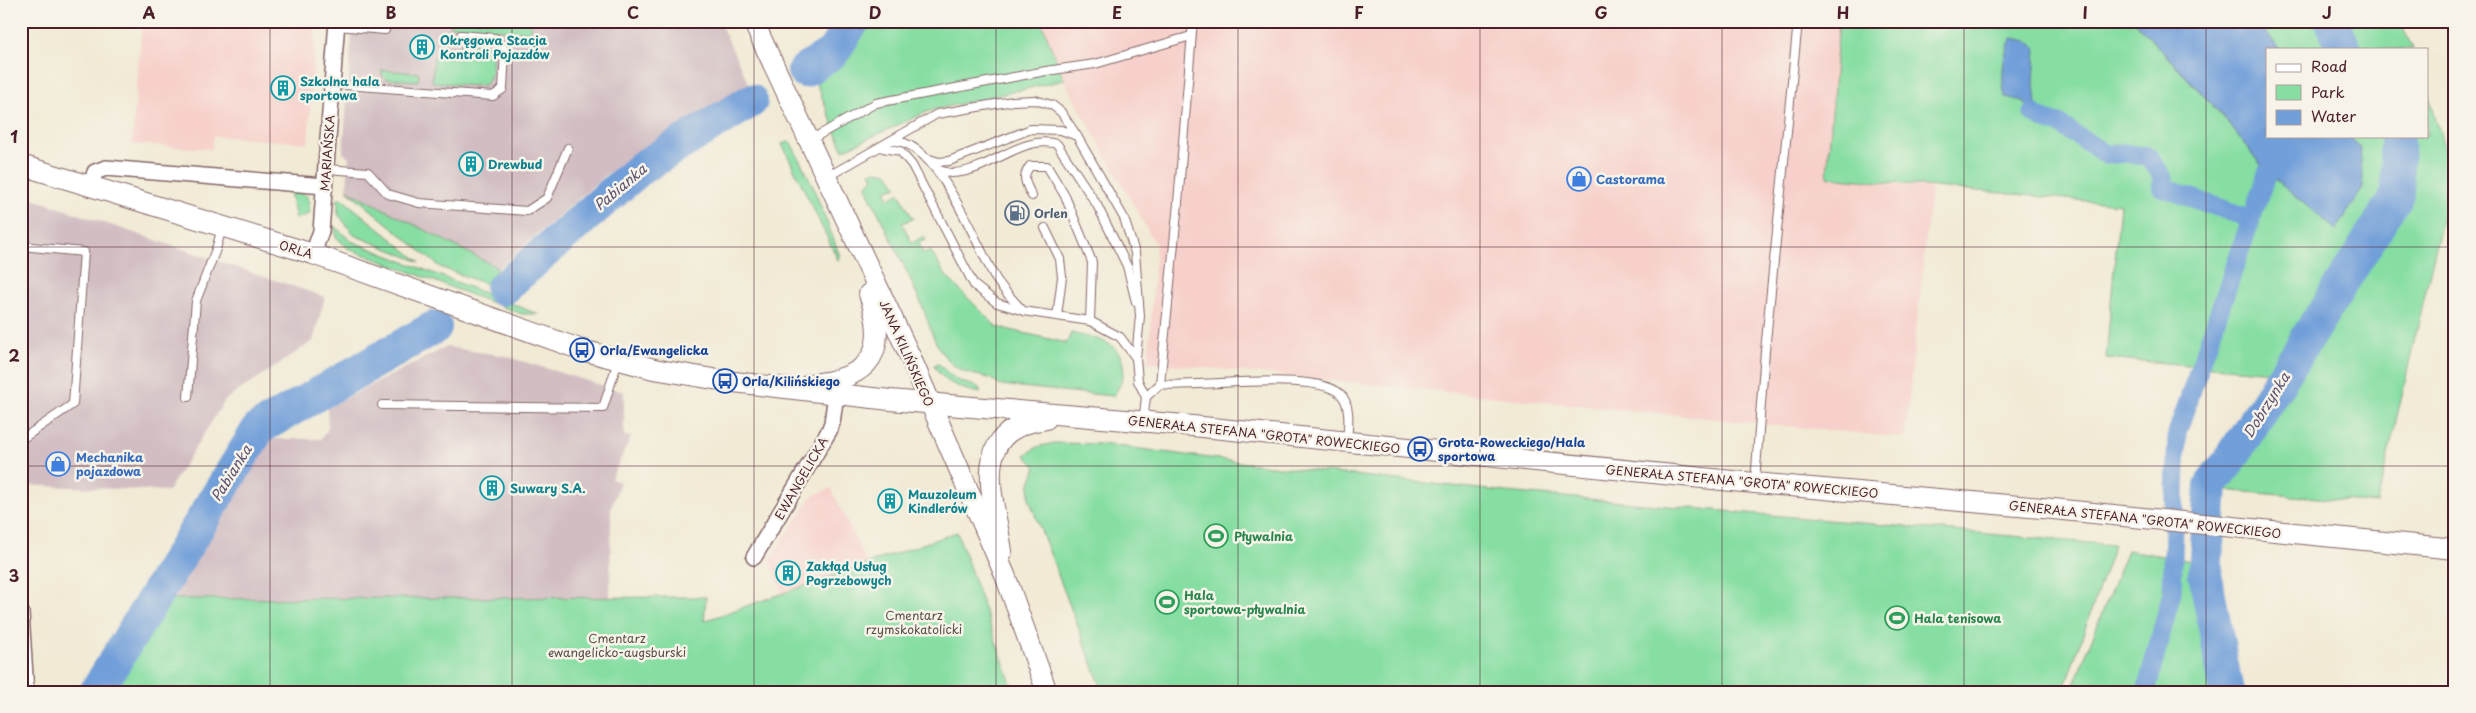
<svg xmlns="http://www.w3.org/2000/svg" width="2476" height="713" font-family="'Playpen Sans',sans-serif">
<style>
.built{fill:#f7d0cb}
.industrial{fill:#d2bec2}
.green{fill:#86dea3;stroke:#687e67}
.water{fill:#719fd9;stroke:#5e5f82}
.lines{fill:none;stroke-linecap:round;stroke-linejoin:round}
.canal{stroke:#719fd9;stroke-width:19}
.river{stroke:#719fd9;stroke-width:34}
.lane-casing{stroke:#846666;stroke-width:10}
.street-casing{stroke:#846666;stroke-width:18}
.secondary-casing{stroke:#846666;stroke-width:22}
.lane{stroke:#fff;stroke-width:8}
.street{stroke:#fff;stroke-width:15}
.secondary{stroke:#fff;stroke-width:20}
.grid{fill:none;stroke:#4a1f2b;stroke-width:1;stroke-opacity:0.55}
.labels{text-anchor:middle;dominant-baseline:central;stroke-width:5;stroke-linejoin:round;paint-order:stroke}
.culture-label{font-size:12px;font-weight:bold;fill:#0d838f;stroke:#f7f3e8;text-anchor:start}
.street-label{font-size:12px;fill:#4a1f2b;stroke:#f7f3e8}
.shop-label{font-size:12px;font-weight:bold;fill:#366cbe;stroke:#f7f3e8;text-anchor:start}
.service-label{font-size:12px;font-weight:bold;fill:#4e5e75;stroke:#f7f3e8;text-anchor:start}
.transit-label{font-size:12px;font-weight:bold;fill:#164399;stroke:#f7f3e8;text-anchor:start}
.leisure-label{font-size:12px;font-weight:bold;fill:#27864d;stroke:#f7f3e8;text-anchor:start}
.park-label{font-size:12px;fill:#594f49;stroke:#f7f3e8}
.water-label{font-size:14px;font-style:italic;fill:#5a5271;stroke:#f7f3e8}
.neatline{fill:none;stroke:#4a1f2b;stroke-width:2}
.grid-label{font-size:16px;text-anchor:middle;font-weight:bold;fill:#4a1f2b}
</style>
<rect width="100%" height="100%" fill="#f7f3e8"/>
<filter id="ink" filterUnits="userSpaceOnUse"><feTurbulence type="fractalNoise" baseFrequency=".02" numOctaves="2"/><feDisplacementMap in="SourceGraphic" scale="10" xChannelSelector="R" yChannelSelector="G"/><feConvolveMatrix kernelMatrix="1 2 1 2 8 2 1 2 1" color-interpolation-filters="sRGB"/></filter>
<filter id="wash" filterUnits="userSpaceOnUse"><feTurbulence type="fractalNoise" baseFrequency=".0096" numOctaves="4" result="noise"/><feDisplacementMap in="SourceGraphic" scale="20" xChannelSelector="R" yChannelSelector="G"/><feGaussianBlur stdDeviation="1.12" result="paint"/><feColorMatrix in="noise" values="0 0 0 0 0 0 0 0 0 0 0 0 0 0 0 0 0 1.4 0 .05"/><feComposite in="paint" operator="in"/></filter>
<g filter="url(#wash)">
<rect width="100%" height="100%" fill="#f1ead5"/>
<g class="built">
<polygon points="142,21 316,21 308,143 213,136 212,149 132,144"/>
<polygon points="1039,21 1839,21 1827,177 1931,188 1905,438 1148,362 1156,245 1064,80"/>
<polygon points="831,488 867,564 783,595 770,560 812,496"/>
</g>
<g class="industrial">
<polygon points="353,21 391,21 530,32 531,21 719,21 751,89 608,173 498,268 347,190 349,157 343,153"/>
<polygon points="21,195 325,297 313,341 225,400 168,491 21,485"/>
<polygon points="446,347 505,356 624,392 624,436 631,437 611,479 620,482 611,508 610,599 164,599 267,439 321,439 328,429 327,408"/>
</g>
<g class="green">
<polygon points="450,21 531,21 531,32 450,26"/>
<polygon points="853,21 1041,21 1064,80 929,111 843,150 810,67 833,52"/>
<polygon points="1839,21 2134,21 2226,120 2267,173 2360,149 2350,136 2427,136 2427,89 2449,163 2450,186 2377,503 2221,490 2380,223 2285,373 2106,358 2120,204 1827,177"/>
<polygon points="2257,21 2400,21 2413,49 2279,49"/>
<path d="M460,44c8,0 21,-1 27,3 9,6 6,35 -4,38 -11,3 -39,-3 -51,-3l2,-26 25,2z"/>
<polygon points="382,70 419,73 418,81 386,79 382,75"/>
<polygon points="787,142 791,143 812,184 840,256 838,260 782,144"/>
<path d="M877,171l11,2 9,14 -12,4 5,8 9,-6 14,26 -11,4 10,20 12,-7 2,4 -7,3 4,11 8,-3 15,25 51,51 70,16 4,-10c12,3 28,5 38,11 20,12 17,36 4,52l-113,-11c-15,-14 -32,-5 -50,-23 -18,-17 -20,-39 -30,-61 -16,-37 -35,-74 -53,-111v-5l6,-7 -3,-6z"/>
<polygon points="347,190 498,268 486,284 440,267"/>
<polygon points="290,192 302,193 308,197 310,213 296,219"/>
<polygon points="341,198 420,262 354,235 338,214 338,199"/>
<polygon points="334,226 351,241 538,314 522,314 349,249 336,237"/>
<path d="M939,364c7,7 13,14 23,18 7,3 13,2 18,7v4c-19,-4 -37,-10 -46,-28z"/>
<polygon points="1054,443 1102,444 1271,466 1507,492 2114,545 2063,692 1103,692 1029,499 1030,483 1036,467 1025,455 1037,447"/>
<polygon points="957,532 1014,692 106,692 164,599 706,597 704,621"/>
<polygon points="2127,550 2192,561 2214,692 2071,692"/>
</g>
<g class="water">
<path d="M1960,21h70c-22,10 -45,7 -68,3z"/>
<polygon points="2134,21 2257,21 2279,49 2267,49 2267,136 2350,136 2360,149 2363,188 2336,230 2267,173 2223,116"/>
<path d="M2012,38l15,3 9,7 -2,35 2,23 -3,7 -10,-12 -18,-4c-4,-18 -3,-43 7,-59z"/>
</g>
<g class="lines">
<g class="canal">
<polyline points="2033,113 2045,120 2059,124 2107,155 2125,153 2149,157 2164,179 2161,187 2251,219"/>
<polyline points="2146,692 2172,592 2177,433 2267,173"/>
</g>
<g class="river">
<polyline points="2331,21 2345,49"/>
<polyline points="804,71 833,52 853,21"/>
<polyline points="502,289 641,168 751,101"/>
<polyline points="96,692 259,428 435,327"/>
<polyline points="2227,692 2205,574 2211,485 2230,460 2398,194 2397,136"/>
</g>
</g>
</g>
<g filter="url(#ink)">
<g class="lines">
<g class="lane-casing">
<g id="lane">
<polyline points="337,26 385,30"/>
<polyline points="332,84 493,96 503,89 505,50 495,38 461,35"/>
<polyline points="810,140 876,103 1046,71 1095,64 1191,36"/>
<path d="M894,141c44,0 82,104 102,138 7,11 18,22 27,32l67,10 30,16 16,21"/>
<polyline points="883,148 900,151 912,165 974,285 997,303 1021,310"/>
<polyline points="926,158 939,162 949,161 1031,129 1061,130 1077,136"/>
<polyline points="326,169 368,172 388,194 419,203 527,211 547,198 568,148"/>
<path d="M937,169c5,2 11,4 15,4 38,-1 68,-39 105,-29l40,61 30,61 9,36"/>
<polyline points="827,177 937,114 1013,101 1035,100 1052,105 1061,112 1077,136 1124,218 1135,253 1140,316 1136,358 1138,381 1146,397 1143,422"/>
<path d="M1032,196c-6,-12 -11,-19 -2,-30h17l18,30 27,66 -2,59"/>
<polyline points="1045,228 1060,259 1062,277 1057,316"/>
<polyline points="21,246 84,252 73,404 22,439"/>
<path d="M1160,384c34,5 164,-16 183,13 8,12 5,30 4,44"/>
<polyline points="188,397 196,301 216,249 222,228"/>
<polyline points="1146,397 1160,384 1178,203 1193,21"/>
<polyline points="382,405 603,408 618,361"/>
<polyline points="1755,482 1765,351 1798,21"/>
</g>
</g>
<g class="street-casing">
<g id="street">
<polyline points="91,185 95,172 106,168 324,186"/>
<polyline points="313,254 321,231 337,21"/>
<polyline points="754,557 829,431 832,423 836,394"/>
<polyline points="21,613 26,692"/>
</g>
</g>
<g class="secondary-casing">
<g id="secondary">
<polyline points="753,21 910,356 1005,575 1047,692"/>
<polyline points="21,165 313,254 582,350 654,369 725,381 890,400 1173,424 1732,481 2053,509 2455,549"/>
<path d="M810,384c62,-5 79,-33 59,-90"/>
<path d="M1002,551c-8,-54 -36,-122 44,-132"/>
</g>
</g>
<use href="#lane" class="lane"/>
<use href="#street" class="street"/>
<use href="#secondary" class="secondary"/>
</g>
</g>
<path class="grid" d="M270,21v671M512,21v671M754,21v671M996,21v671M1238,21v671M1480,21v671M1722,21v671M1964,21v671M2206,21v671M21,247h2434M21,466h2434"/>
<defs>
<g id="building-ring" transform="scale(1.25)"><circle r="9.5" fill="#f7f3e8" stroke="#0f9aa8" stroke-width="1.5"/><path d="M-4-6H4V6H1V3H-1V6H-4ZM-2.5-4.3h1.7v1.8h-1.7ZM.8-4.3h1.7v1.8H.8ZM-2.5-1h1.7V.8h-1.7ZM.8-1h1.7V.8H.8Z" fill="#0f9aa8"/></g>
<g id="shop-ring" transform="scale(1.25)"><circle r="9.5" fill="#f7f3e8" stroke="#3f7fe0" stroke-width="1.5"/><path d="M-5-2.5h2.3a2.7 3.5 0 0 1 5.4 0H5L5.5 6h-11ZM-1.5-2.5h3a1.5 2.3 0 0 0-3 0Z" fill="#3f7fe0"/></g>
<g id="fuel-ring" transform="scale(1.25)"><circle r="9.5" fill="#f7f3e8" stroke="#5c6f8a" stroke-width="1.5"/><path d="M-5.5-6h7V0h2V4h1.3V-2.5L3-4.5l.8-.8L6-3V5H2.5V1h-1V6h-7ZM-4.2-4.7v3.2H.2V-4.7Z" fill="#5c6f8a"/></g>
<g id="bus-ring" transform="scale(1.25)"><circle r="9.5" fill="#f7f3e8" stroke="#1a4fb4" stroke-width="1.5"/><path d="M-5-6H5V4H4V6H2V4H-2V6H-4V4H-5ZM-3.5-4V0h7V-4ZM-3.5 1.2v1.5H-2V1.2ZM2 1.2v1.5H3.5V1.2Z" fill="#1a4fb4"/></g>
<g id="stadium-ring" transform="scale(1.25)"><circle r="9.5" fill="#f7f3e8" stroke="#2e9e5b" stroke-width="1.5"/><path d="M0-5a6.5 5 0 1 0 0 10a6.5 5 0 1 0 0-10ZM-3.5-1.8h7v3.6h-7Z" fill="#2e9e5b"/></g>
</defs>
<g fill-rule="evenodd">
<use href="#building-ring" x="422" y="47"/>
<use href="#building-ring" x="283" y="88"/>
<use href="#building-ring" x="471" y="164"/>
<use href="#shop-ring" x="1579" y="179"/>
<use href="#fuel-ring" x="1017" y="213"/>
<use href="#bus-ring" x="582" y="350"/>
<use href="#bus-ring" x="725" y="381"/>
<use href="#bus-ring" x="1420" y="449"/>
<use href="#shop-ring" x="58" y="464"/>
<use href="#building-ring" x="492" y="488"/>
<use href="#building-ring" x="890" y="501"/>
<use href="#stadium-ring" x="1216" y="536"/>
<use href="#building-ring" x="788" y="573"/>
<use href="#stadium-ring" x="1167" y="602"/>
<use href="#stadium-ring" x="1897" y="618"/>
</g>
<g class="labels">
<g class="culture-label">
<text x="440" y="40">Okręgowa Stacja<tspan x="440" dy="14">Kontroli Pojazdów</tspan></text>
<text x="300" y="81">Szkolna hala<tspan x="300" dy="14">sportowa</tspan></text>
<text x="488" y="164">Drewbud</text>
<text x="510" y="488">Suwary S.A.</text>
<text x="908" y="494">Mauzoleum<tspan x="908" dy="14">Kindlerów</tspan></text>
<text x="806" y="566">Zakłąd Usług<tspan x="806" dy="14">Pogrzebowych</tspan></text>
</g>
<g class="street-label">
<text transform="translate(327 153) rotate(-86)">MARIAŃSKA</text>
<text transform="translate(296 249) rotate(17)">ORLA</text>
<text transform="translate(907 353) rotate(66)">JANA KILIŃSKIEGO</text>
<text transform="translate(1264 434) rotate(6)">GENERAŁA STEFANA "GROTA" ROWECKIEGO</text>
<text transform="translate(801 478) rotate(-60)">EWANGELICKA</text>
<text transform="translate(1742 481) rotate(5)">GENERAŁA STEFANA "GROTA" ROWECKIEGO</text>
<text transform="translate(2145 519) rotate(6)">GENERAŁA STEFANA "GROTA" ROWECKIEGO</text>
</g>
<g class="shop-label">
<text x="1596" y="179">Castorama</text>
<text x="76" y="457">Mechanika<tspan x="76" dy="14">pojazdowa</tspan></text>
</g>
<g class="service-label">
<text x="1034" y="213">Orlen</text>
</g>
<g class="transit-label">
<text x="600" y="350">Orla/Ewangelicka</text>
<text x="742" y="381">Orla/Kilińskiego</text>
<text x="1438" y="442">Grota-Roweckiego/Hala<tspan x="1438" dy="14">sportowa</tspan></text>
</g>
<g class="leisure-label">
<text x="1234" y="536">Pływalnia</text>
<text x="1184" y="595">Hala<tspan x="1184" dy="14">sportowa-pływalnia</tspan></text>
<text x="1914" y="618">Hala tenisowa</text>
</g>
<g class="park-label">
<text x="914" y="615">Cmentarz<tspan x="914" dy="14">rzymskokatolicki</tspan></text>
<text x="617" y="638">Cmentarz<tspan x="617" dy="14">ewangelicko-augsburski</tspan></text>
</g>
<g class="water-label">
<text transform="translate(620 187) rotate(-40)">Pabianka</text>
<text transform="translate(2266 405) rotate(-58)">Dobrzynka</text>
<text transform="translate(231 473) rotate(-58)">Pabianka</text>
</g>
</g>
<rect width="2476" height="713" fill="none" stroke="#f7f3e8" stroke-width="55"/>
<rect x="2266" y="48" width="162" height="90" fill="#f7f3e8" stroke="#b29e9c"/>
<rect x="2276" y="64" width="25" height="8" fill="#ffffff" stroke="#b29e9c"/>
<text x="2311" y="72" font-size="15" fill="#4a1f2b">Road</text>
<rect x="2276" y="85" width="25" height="15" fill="#86dea3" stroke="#b29e9c"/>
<text x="2311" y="98" font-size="15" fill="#4a1f2b">Park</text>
<rect x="2276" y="110" width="25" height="15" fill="#719fd9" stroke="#b29e9c"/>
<text x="2311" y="122" font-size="15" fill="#4a1f2b">Water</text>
<rect x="28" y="28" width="2420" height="658" class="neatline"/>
<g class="grid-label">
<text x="149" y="19">A</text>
<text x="391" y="19">B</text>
<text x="633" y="19">C</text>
<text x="875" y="19">D</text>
<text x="1117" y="19">E</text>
<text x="1359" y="19">F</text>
<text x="1601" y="19">G</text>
<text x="1843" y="19">H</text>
<text x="2085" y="19">I</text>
<text x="2327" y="19">J</text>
<text x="14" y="143">1</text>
<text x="14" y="362">2</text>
<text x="14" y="582">3</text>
</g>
</svg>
